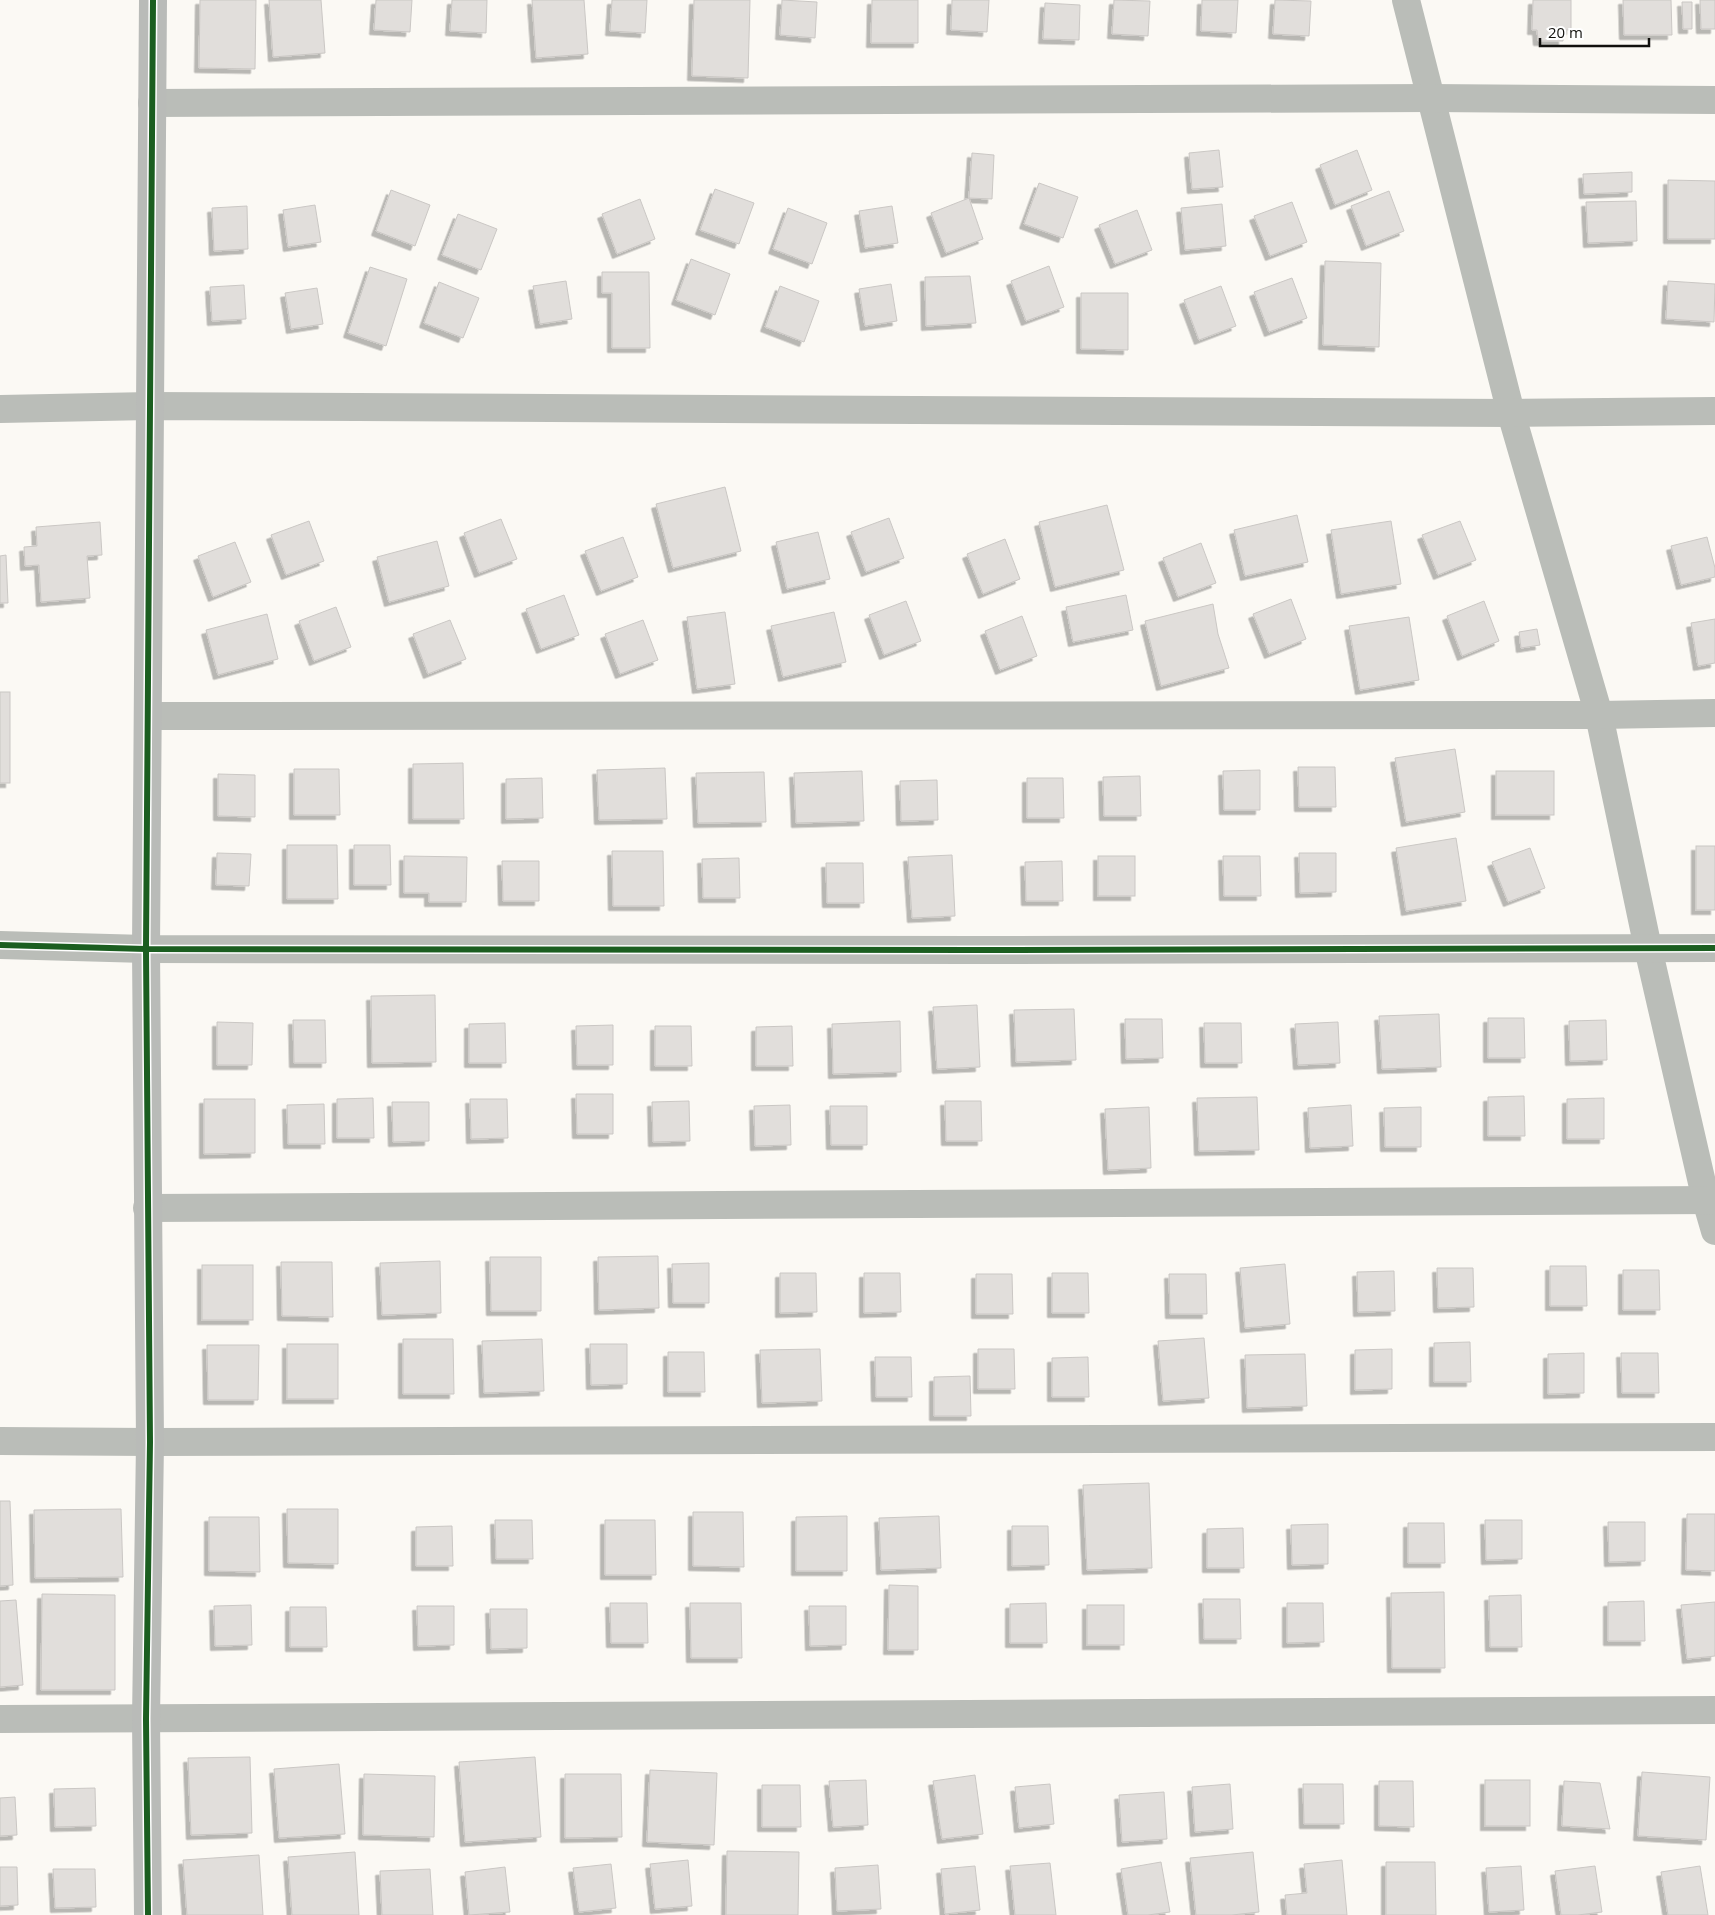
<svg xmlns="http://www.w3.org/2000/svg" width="1715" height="1915" font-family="'Open Sans',sans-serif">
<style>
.building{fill:#e1dedb;stroke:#cac7c4;filter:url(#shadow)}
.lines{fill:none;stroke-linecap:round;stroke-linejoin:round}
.street{stroke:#babdb8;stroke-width:28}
.secondary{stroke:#b9bbb8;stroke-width:28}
.cycleway-casing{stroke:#fff;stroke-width:9}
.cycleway{stroke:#1b5e20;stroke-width:6}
</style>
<defs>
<filter id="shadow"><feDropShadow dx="-4.5" dy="4.5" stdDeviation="0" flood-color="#0004"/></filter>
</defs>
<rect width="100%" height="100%" fill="#fbf9f4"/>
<g class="building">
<polygon points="200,0 256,0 255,69 199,68"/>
<polygon points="269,0 321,0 325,53 273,57"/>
<polygon points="376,0 412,0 410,32 374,30"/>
<polygon points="452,0 487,0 486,33 450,31"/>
<polygon points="532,0 584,0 588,54 536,58"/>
<polygon points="612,0 647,0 645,33 610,31"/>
<polygon points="694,0 750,0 748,78 692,76"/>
<polygon points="782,0 817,2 815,38 780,35"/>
<polygon points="872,0 918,0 918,43 871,43"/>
<polygon points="952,0 989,0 987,32 951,30"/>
<polygon points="1114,0 1150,1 1148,36 1112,34"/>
<polygon points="1202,0 1238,0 1236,33 1201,31"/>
<polygon points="1275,0 1311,1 1309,36 1273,34"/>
<polygon points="1533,0 1571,0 1571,30 1563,30 1563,41 1538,41 1537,30 1532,30"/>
<polygon points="1623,0 1671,0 1672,35 1624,35"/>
<polygon points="1700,0 1715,0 1715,29 1701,29"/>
<polygon points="1682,2 1692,2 1692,29 1683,29"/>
<polygon points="1045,3 1080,5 1079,40 1043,39"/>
<polygon points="1219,150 1223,187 1192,189 1189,153"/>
<polygon points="1357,150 1372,190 1335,205 1320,165"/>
<polygon points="972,153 994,155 992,199 969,198"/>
<polygon points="1632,172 1632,192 1584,194 1583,174"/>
<polygon points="1668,180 1715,181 1715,239 1668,239"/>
<polygon points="1039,183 1078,197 1063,238 1024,224"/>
<polygon points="715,189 754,203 739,244 700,230"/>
<polygon points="391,190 430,205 415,246 376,231"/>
<polygon points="1389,191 1404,231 1366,246 1351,206"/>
<polygon points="969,198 983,239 946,253 931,213"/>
<polygon points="640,199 655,239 617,254 602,214"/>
<polygon points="1636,201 1637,241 1588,243 1586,202"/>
<polygon points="1292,202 1307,242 1270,256 1254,216"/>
<polygon points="1222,204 1226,246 1185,250 1181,208"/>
<polygon points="315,205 321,242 288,247 283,210"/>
<polygon points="247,206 248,249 214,251 212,208"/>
<polygon points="892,206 898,243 865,248 859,211"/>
<polygon points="788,208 827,223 812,264 773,249"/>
<polygon points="1137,210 1152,250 1115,264 1099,225"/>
<polygon points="458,214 497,229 481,270 442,255"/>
<polygon points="691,259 730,274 715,315 676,300"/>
<polygon points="1325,261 1381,263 1379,347 1323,345"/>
<polygon points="1049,266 1064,307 1026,321 1011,281"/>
<polygon points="370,267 407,279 386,346 348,333"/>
<polygon points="602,272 649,272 650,348 612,348 612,293 602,293"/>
<polygon points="970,276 976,323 926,326 925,277"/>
<polygon points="1292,278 1307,318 1269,332 1254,292"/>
<polygon points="566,281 572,319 540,324 533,286"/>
<polygon points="1668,281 1715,284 1714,322 1666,319"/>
<polygon points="439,282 479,298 463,338 424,323"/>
<polygon points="891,284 897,321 865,326 859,289"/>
<polygon points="244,285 246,319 212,321 210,287"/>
<polygon points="780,286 819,301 804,342 765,327"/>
<polygon points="1221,286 1236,326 1199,340 1184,300"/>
<polygon points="317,288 323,324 291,329 285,293"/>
<polygon points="1081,293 1128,293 1128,350 1081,349"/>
<polygon points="725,487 741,551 673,568 656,504"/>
<polygon points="1107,505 1124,570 1055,587 1039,522"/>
<polygon points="1297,515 1308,562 1245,576 1234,530"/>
<polygon points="889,518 904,558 866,572 851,532"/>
<polygon points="501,519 517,559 479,573 464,533"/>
<polygon points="309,521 324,561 286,575 271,535"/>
<polygon points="1391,521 1401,584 1341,594 1331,530"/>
<polygon points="1460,521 1476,560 1438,575 1422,535"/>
<polygon points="100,522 102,555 87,556 90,598 41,602 39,565 25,566 24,547 37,546 36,527"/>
<polygon points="818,532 830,579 787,589 776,542"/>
<polygon points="623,537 638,577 601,591 585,551"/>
<polygon points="1707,537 1715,568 1715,577 1681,585 1671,546"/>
<polygon points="1005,539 1020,579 983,594 967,554"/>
<polygon points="437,541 449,586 389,602 377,557"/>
<polygon points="235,542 251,582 213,597 198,556"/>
<polygon points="1201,543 1216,583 1178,597 1163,558"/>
<polygon points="6,555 8,603 0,603 0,556"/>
<polygon points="564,595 579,635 541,649 526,609"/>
<polygon points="1126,595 1133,630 1073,642 1066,607"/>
<polygon points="1291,599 1306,639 1269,654 1253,614"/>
<polygon points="906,601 921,641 884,655 869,615"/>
<polygon points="1484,601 1499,641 1462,656 1447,616"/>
<polygon points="1213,604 1218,634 1229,668 1161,686 1145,621"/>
<polygon points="336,607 351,647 314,661 299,621"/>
<polygon points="725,612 735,684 697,689 687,617"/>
<polygon points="834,612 846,662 783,677 771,626"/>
<polygon points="267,614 278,659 218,675 206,630"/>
<polygon points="1022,616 1037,656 1000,670 985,631"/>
<polygon points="1409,617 1419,680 1360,690 1349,626"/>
<polygon points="1715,619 1715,663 1698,666 1691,623"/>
<polygon points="450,620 466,659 428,674 413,634"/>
<polygon points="643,620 658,660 620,674 605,634"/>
<polygon points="1537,629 1540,645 1521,648 1519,632"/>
<rect x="0" y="692" width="10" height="91"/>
<polygon points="1455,749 1465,812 1406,822 1395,758"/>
<polygon points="463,763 464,819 413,819 413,764"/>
<polygon points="1298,767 1335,767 1336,807 1299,807"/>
<polygon points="665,768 667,819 599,820 597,770"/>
<polygon points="294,769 339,769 340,815 294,815"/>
<polygon points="1260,770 1260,810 1224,810 1223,771"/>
<polygon points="862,771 864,821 796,823 794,773"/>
<rect x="1496" y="771" width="58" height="44"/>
<polygon points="764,772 766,822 698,823 696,773"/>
<polygon points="218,774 255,775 255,817 218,816"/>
<polygon points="1140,776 1141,816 1104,816 1103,777"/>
<polygon points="542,778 543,818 506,819 506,779"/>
<polygon points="1027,778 1063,778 1064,818 1027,818"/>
<polygon points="937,780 938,820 901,821 900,781"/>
<polygon points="1456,838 1466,901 1406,911 1396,848"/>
<polygon points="287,845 337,845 338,899 287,899"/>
<polygon points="354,845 390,845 391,885 354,885"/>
<rect x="1696" y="846" width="19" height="64"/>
<polygon points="1530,848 1545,888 1508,902 1492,862"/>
<polygon points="612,851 663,851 664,906 613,906"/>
<polygon points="217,853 251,854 249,886 216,885"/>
<polygon points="1299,853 1336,853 1336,892 1300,893"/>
<polygon points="952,855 955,916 912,918 908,857"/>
<polygon points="404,856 467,857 466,902 429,902 429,893 404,893"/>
<rect x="1098" y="856" width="37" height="40"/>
<polygon points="1223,856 1260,856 1261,896 1224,896"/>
<polygon points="739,858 740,898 703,898 702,859"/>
<polygon points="502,861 539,861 539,901 503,901"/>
<polygon points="1062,861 1063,901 1026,901 1025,862"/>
<polygon points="826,863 863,863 864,903 827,903"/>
<polygon points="435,995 436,1062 372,1063 371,996"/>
<polygon points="977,1005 980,1067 937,1069 933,1007"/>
<polygon points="1074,1009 1076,1060 1016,1062 1014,1010"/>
<polygon points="1439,1014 1441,1067 1382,1069 1379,1016"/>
<polygon points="1488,1018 1524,1018 1525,1058 1488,1058"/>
<polygon points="1125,1019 1162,1019 1163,1058 1126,1059"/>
<polygon points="293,1020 325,1020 326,1063 294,1063"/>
<polygon points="1606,1020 1607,1060 1570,1061 1569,1021"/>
<polygon points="900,1021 901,1072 833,1074 832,1024"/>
<polygon points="217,1022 253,1023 252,1065 217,1065"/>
<polygon points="1338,1022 1340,1063 1298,1065 1295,1024"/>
<polygon points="505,1023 506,1063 469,1063 469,1024"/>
<polygon points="1204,1023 1241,1023 1242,1063 1205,1063"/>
<polygon points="613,1025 613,1065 577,1065 576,1026"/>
<polygon points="655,1026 691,1026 692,1066 655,1066"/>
<polygon points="792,1026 793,1066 756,1066 756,1027"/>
<polygon points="576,1094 613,1094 613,1134 577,1134"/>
<polygon points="1524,1096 1525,1136 1488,1136 1488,1097"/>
<polygon points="1257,1097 1259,1150 1199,1151 1197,1098"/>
<polygon points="373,1098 374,1138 337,1138 337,1099"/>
<polygon points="1604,1098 1604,1139 1567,1139 1567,1099"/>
<polygon points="204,1099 255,1099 255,1153 204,1154"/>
<polygon points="470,1099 507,1099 508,1138 471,1139"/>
<polygon points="689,1101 690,1141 653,1142 652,1102"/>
<polygon points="945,1101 981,1101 982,1141 946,1141"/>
<polygon points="392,1102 429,1102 429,1141 393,1142"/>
<polygon points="324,1104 325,1144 288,1144 287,1105"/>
<polygon points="790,1105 791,1145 755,1146 754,1106"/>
<polygon points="1351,1105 1353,1146 1310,1148 1308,1108"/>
<polygon points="830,1106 867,1106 867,1145 831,1145"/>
<polygon points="1149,1107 1151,1168 1108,1170 1105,1109"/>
<polygon points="1421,1107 1421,1147 1385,1147 1384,1108"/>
<polygon points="658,1256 659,1308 599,1310 598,1257"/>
<polygon points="490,1257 541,1257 541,1311 491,1311"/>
<polygon points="440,1261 441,1313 382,1315 380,1263"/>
<polygon points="281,1262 332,1262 333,1317 282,1316"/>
<polygon points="709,1263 709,1303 673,1303 672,1264"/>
<polygon points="1285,1264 1290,1324 1245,1328 1240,1268"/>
<rect x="202" y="1265" width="51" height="55"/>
<polygon points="1550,1266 1586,1266 1587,1306 1550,1306"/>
<polygon points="1437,1268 1473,1268 1474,1307 1438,1308"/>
<polygon points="1623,1270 1659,1270 1660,1310 1623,1310"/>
<polygon points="1394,1271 1395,1311 1358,1312 1357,1272"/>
<polygon points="780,1273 816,1273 817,1312 780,1313"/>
<polygon points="864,1273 900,1273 901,1312 864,1313"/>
<polygon points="1052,1273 1088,1273 1089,1313 1052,1313"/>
<polygon points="976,1274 1012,1274 1013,1314 976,1314"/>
<polygon points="1169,1274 1206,1274 1207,1314 1170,1314"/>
<polygon points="1204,1338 1209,1398 1163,1401 1158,1341"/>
<polygon points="403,1339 453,1339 454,1394 403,1394"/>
<polygon points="542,1339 544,1391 484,1393 482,1341"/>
<polygon points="1470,1342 1471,1382 1434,1382 1434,1343"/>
<rect x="287" y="1344" width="51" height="55"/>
<polygon points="590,1344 627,1344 627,1384 591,1385"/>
<polygon points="207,1345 259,1345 258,1400 208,1400"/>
<polygon points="820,1349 822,1401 762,1403 760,1350"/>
<polygon points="978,1349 1014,1349 1015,1389 978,1389"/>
<polygon points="1392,1349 1392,1389 1355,1390 1355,1350"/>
<polygon points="668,1352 704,1352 705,1392 668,1392"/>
<polygon points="1584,1353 1584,1393 1548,1394 1548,1354"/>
<polygon points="1621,1353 1658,1353 1659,1393 1622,1393"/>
<polygon points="1305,1354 1307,1406 1247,1408 1245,1355"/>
<polygon points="875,1357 911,1357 912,1397 876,1397"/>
<polygon points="1088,1357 1089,1397 1052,1397 1052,1358"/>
<polygon points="970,1376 971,1416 934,1416 934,1377"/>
<polygon points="1149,1483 1152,1568 1087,1570 1083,1485"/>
<polygon points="0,1501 10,1501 13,1585 0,1586"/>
<polygon points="121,1509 123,1577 35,1578 34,1510"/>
<polygon points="287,1509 338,1509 338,1564 288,1563"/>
<polygon points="693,1512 743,1512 744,1567 693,1566"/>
<polygon points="1687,1514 1715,1514 1715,1571 1686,1570"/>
<polygon points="847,1516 847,1571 796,1571 796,1517"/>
<polygon points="939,1516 941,1568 881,1570 879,1518"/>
<polygon points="209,1517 259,1517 260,1572 209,1571"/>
<polygon points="495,1520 532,1520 533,1559 496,1559"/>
<polygon points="605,1520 655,1520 656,1575 605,1575"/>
<polygon points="1485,1520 1522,1520 1522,1559 1486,1560"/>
<polygon points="1608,1522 1645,1522 1645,1561 1609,1562"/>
<polygon points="1408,1523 1444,1523 1445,1563 1408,1563"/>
<polygon points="1328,1524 1328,1564 1292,1565 1291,1525"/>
<polygon points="452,1526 453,1566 416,1566 416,1527"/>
<polygon points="1012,1526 1048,1526 1049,1565 1012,1566"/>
<polygon points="1243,1528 1244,1568 1207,1568 1207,1529"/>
<polygon points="889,1585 918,1586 918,1650 888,1650"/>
<polygon points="1444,1592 1445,1668 1392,1668 1391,1593"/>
<polygon points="42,1594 115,1595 115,1690 41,1690"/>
<polygon points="1521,1595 1522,1647 1490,1647 1489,1596"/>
<polygon points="1203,1599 1240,1599 1241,1639 1204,1639"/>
<polygon points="16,1600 23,1685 0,1687 0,1601"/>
<polygon points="1644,1601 1645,1641 1608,1641 1608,1602"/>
<polygon points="1715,1602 1715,1656 1687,1659 1681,1605"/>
<polygon points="610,1603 647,1603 648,1643 611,1643"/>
<polygon points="690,1603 741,1603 742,1658 691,1658"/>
<polygon points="1046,1603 1047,1643 1010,1643 1010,1604"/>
<polygon points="1287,1603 1323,1603 1324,1642 1287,1643"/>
<polygon points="251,1605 252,1645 215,1646 214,1606"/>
<rect x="1087" y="1605" width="37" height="40"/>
<polygon points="417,1606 454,1606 454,1645 418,1646"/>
<polygon points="809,1606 846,1606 846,1645 810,1646"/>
<polygon points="290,1607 326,1607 327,1647 290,1647"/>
<polygon points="490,1609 527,1609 527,1648 491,1649"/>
<polygon points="250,1757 252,1833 191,1835 188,1758"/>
<polygon points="535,1757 541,1837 465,1842 459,1762"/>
<polygon points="339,1764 345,1834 279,1838 274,1769"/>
<polygon points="650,1770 717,1773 714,1845 647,1842"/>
<polygon points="1642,1772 1710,1777 1706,1840 1638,1836"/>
<polygon points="364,1774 435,1776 434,1837 363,1835"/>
<polygon points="565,1774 621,1774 622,1837 565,1838"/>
<polygon points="975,1775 983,1834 942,1839 933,1781"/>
<polygon points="866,1780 868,1825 833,1827 829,1781"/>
<rect x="1485" y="1780" width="45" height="46"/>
<polygon points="1379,1781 1413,1781 1414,1827 1379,1826"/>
<polygon points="1564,1781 1600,1783 1610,1829 1562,1826"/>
<polygon points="1050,1784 1054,1824 1019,1828 1015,1787"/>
<polygon points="1230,1784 1233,1829 1195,1832 1192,1787"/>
<polygon points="1303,1784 1343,1784 1344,1824 1304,1824"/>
<polygon points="762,1785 800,1785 801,1827 762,1827"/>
<polygon points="95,1788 96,1826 55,1827 54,1789"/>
<polygon points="1164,1792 1167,1839 1122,1842 1119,1795"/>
<polygon points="15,1797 17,1835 0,1836 0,1798"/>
<polygon points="727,1851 799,1852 798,1915 726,1915"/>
<polygon points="355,1852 359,1915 292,1915 288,1857"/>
<polygon points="1253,1852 1259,1912 1232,1915 1196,1915 1190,1858"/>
<polygon points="259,1855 263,1915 187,1915 183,1860"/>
<polygon points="688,1860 692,1906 655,1909 650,1864"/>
<polygon points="1342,1860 1347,1915 1287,1915 1285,1895 1307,1893 1304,1864"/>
<polygon points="1161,1862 1170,1912 1148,1915 1128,1915 1121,1869"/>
<polygon points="1386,1862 1435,1862 1436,1915 1386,1915"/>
<polygon points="1050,1863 1056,1915 1015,1915 1010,1866"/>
<polygon points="611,1864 616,1908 579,1912 573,1868"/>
<polygon points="878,1865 881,1909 837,1911 835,1868"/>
<polygon points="975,1866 980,1910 945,1914 941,1869"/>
<polygon points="1521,1866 1524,1910 1489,1912 1486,1868"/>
<polygon points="1595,1866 1602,1912 1578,1915 1561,1915 1555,1871"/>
<polygon points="1700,1866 1708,1915 1668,1915 1661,1872"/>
<polygon points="0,1867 17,1867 18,1905 0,1906"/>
<polygon points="505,1867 510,1912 469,1915 465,1872"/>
<polygon points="53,1869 95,1869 96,1907 55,1908"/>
<polygon points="430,1869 433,1915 382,1915 380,1871"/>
</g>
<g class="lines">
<g class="street">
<polyline points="1406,0 1511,413 1599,715 1648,948 1706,1200 1715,1231"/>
<polyline points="152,103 1430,98 1715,100"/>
<polyline points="0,409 150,406 1511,413 1715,411"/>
<polyline points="148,716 1599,715 1715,713"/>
<polyline points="0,945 146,949 979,950 1715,948"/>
<polyline points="147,1208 1715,1200"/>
<polyline points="0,1441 150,1442 1715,1437"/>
<polyline points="0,1719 1715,1710"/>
</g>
<polyline class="secondary" points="148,1915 146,1719 150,1442 146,949 153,0"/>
<g class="cycleway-casing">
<g id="cycleway">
<polyline points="0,945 146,949 979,950 1715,948"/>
<polyline points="148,1915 146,1719 150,1442 146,949 153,0"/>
</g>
</g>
<use href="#cycleway" class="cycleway"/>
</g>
<path d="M1540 38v8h109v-8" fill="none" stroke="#11100d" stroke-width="2.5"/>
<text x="1548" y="38" font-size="15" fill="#11100d" stroke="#ffffff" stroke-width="4" paint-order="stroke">20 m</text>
</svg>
